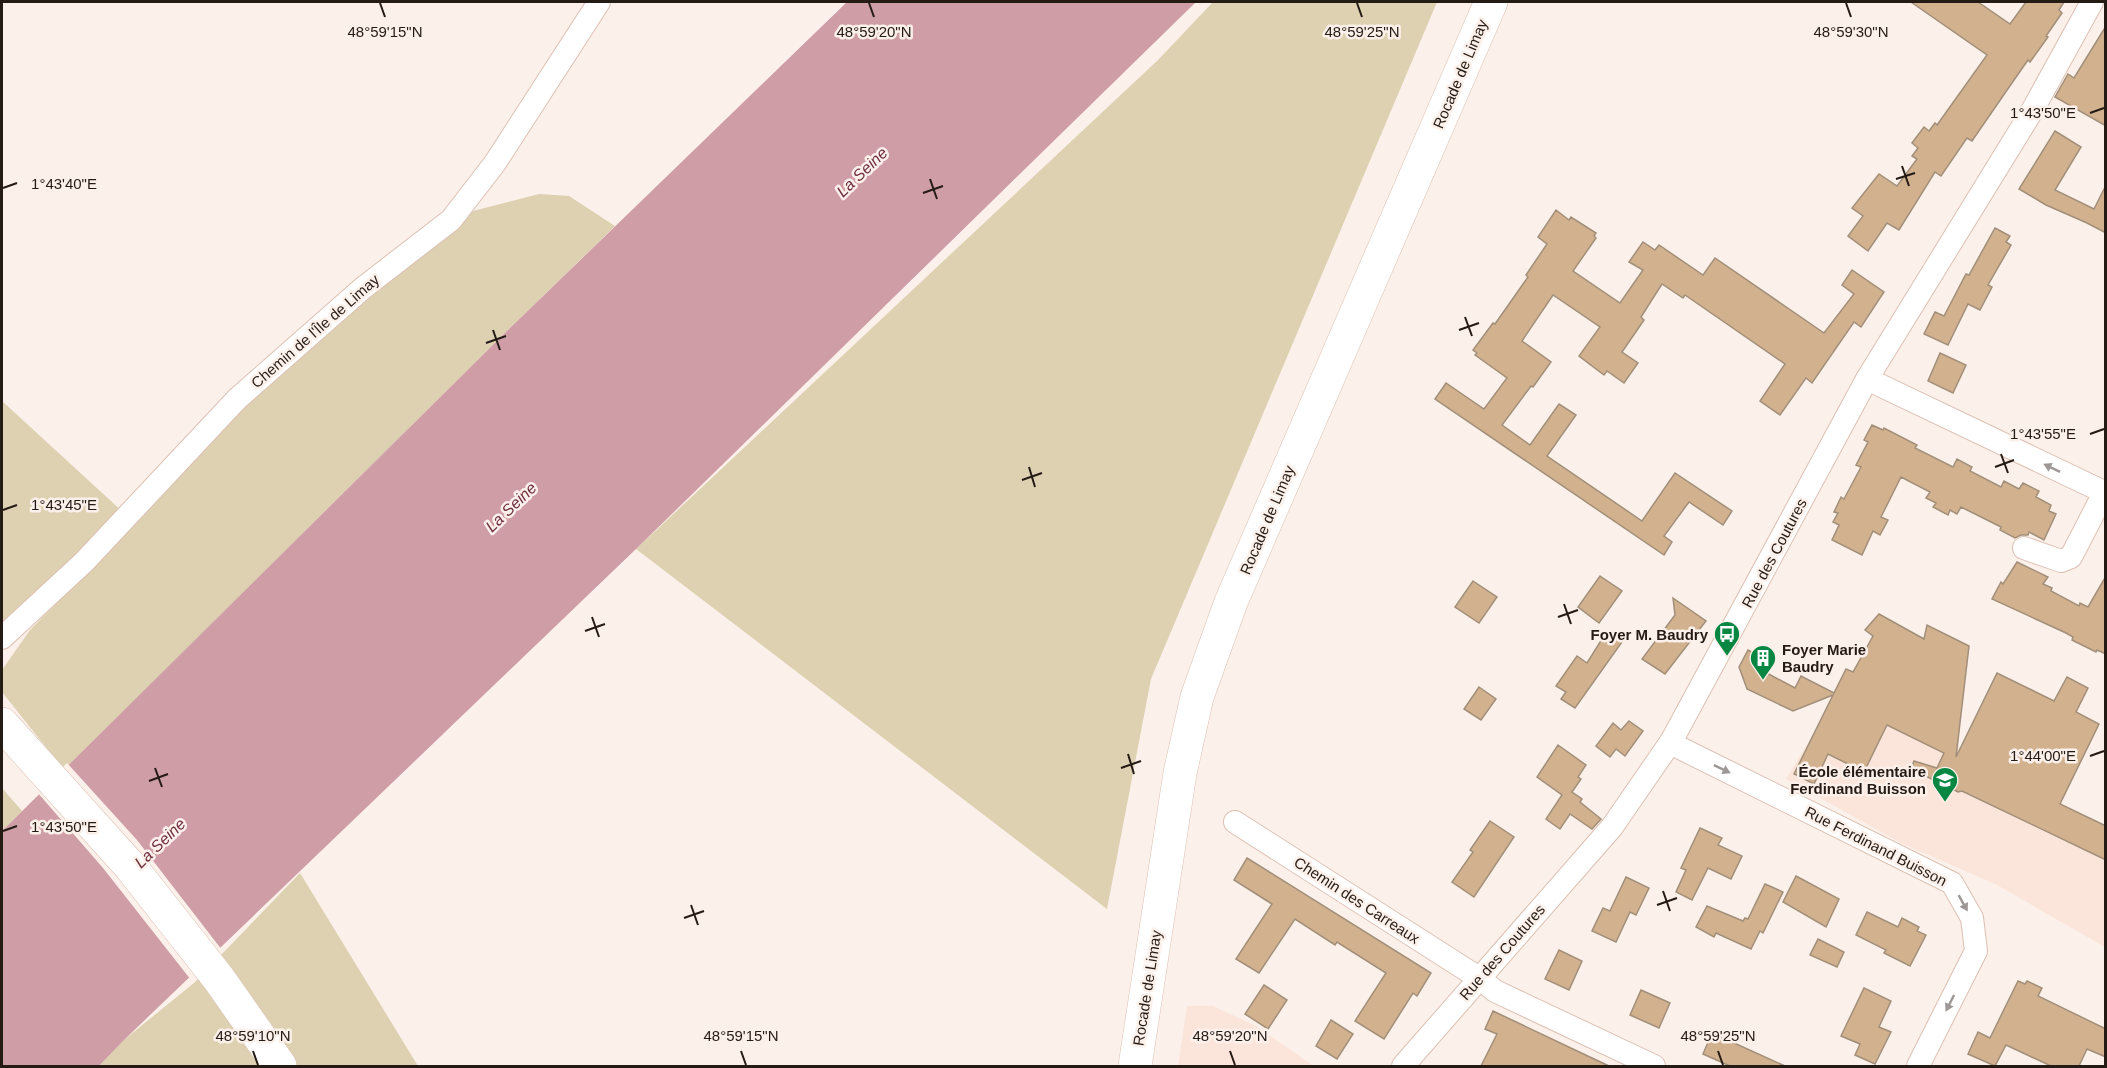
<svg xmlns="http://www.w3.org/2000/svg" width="2107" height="1068" font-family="Helvetica,sans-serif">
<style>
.built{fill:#fbe5da}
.green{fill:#ddd1b2}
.water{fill:#cf9da5}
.pier{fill:#fcf0ea}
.building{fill:#d1b18e;stroke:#a28f7a;stroke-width:1.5}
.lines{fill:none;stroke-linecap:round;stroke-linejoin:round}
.minor-casing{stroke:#dcc0b2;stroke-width:24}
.secondary-casing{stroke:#dcc0b2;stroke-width:34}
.primary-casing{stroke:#dcc0b2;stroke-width:34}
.minor{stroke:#fff;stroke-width:22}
.secondary{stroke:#fff;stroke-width:33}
.primary{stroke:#fff;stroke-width:33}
.oneway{fill:#9d9896}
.ticks{fill:none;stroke:#251b15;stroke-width:2}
.labels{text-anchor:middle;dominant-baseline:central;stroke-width:5;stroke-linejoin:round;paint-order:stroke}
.street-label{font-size:15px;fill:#251b15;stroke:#fcf0ea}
.poi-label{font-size:15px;font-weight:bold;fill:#251b15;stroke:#fcf0ea;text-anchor:end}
.water-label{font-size:16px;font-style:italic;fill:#6f303e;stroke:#fcf0ea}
.ticks-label{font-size:15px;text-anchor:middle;fill:#251b15;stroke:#fcf0ea;stroke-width:5;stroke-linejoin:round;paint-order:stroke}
</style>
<rect width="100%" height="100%" fill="#fcf0ea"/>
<g class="built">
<polygon points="1844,683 2105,827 2105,947 1995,884 1901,843 1786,779"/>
<polygon points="1187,1006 1213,1006 1256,1026 1314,1066 1178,1066"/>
</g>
<g class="green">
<polygon points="1213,2 1437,2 1151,679 1107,909 636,549 1158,60"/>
<polygon points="539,194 569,196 615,226 509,329 64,770 2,692 2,670 30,630 133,526 233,419 291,363 465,213"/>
<polygon points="2,401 124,513 2,624"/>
<polygon points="2,788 22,811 2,831"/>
<polygon points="300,873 418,1066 99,1066 125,1039 194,983"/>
</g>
<polygon class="water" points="847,2 1196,2 636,549 125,1039 99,1066 2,1066 2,831 509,329"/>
<polygon class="pier" points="67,763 137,840 222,950 191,980 103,868 37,792"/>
<g class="building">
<polygon points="1911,2 1978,2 2010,24 2026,2 2064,2 2059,10 2062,13 2046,36 2048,37 2030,62 2028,60 2014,80 1972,141 1967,138 1941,176 1935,172 1899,230 1887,223 1868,251 1848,236 1863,216 1852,208 1879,174 1897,186 1917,159 1912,156 1918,148 1912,143 1924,127 1929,131 1935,123 1937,125 1987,55"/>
<polygon points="2106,26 2106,126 2055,97 2068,74 2074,78"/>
<polygon points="2055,131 2081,147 2055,190 2094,209 2106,185 2106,233 2087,223 2046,205 2019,189"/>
<polygon points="1556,210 1569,220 1571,217 1596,233 1594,236 1596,238 1573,271 1620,303 1643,270 1629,262 1643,242 1655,250 1659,245 1703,275 1715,258 1824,333 1854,294 1842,285 1852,270 1884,292 1861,327 1854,322 1812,383 1806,378 1780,415 1760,401 1785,364 1685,295 1683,298 1662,284 1641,317 1644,320 1622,352 1638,363 1624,383 1607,371 1604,375 1579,356 1600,327 1553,295 1522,341 1551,362 1533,387 1531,386 1502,425 1530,445 1559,404 1576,415 1547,456 1642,521 1675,473 1732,511 1723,525 1689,502 1664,536 1672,542 1664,555 1435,399 1446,383 1484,409 1507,378 1475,355 1477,353 1473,350 1493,323 1495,324 1528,277 1526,275 1547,244 1538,237"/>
<polygon points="1995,228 2010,236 2006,242 2011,245 1988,285 1992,287 1980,310 1968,304 1948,345 1924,334 1935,312 1944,316 1966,274 1969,275"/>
<polygon points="1940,353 1966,365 1953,393 1928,381"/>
<polygon points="1872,425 1883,430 1884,428 1917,445 1915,448 1953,467 1957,459 1972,467 1970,471 2001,487 2004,481 2019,489 2023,483 2039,491 2036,497 2051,505 2049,511 2056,514 2044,540 2029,532 2028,535 2021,535 2015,538 2000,530 2001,527 1961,507 1957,514 1950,510 1948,515 1933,507 1936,503 1926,498 1930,492 1901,477 1881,517 1888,520 1880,535 1873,531 1862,555 1832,540 1839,525 1833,522 1838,513 1834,512 1841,497 1844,499 1861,467 1856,465 1868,442 1864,440"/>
<polygon points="2017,562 2048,577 2043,584 2052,588 2051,591 2079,606 2080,603 2088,607 2106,576 2106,654 2097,650 2096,652 2072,640 2073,637 2066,633 1992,599 2001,582 2003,584"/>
<polygon points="1600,576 1622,591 1599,623 1578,607"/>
<polygon points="1473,581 1497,597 1479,623 1455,607"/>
<polygon points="1673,598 1706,621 1665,674 1642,659 1675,615"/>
<polygon points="1879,614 1924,639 1927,625 1969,646 1956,757 1997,673 2054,701 2067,677 2088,688 2076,712 2099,724 2060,804 2106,826 2106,860 1962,791 1958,792 1911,769 1914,761 1937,768 1944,753 1887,725 1864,772 1828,754 1814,784 1794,774 1833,695 1793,711 1747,689 1739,667 1748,650 1769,661 1763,671 1795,688 1801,676 1834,693 1846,669 1853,672 1873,636 1865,630"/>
<polygon points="1607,631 1622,642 1575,708 1561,699 1566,692 1556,686 1577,656 1587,663"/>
<polygon points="1479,687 1496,699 1481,720 1464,709"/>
<polygon points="1629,721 1643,731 1625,756 1616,749 1610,757 1596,746 1613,723 1621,730"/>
<polygon points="1558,745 1586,765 1578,777 1581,779 1572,792 1582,799 1580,802 1601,819 1592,829 1570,814 1560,829 1546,819 1562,795 1537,777"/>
<polygon points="1490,821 1514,837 1474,897 1452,882 1473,852 1470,850"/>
<polygon points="1700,828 1722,838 1718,845 1742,856 1731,879 1708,868 1692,900 1676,892 1686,870 1681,868"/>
<polygon points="1247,858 1431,973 1417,996 1413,993 1384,1039 1355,1021 1386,973 1337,942 1335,945 1295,919 1259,973 1236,959 1272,904 1234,880"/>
<polygon points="1796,876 1839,899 1826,927 1783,902"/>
<polygon points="1626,877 1649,888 1636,915 1630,912 1616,942 1592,931 1603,908 1610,911"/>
<polygon points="1765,884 1783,892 1763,933 1760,931 1751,949 1716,933 1714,937 1696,927 1707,906 1743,921 1745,918 1748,919"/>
<polygon points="1867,912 1898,927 1902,918 1919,927 1917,931 1926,935 1910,966 1884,953 1886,950 1856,935"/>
<polygon points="1818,939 1844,952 1837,967 1810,955"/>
<polygon points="1559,950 1582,961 1569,990 1545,979"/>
<polygon points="2018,981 2025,984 2027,981 2042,988 2038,996 2106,1029 2106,1057 2087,1049 2079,1066 2051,1066 2006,1045 1995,1066 1968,1054 1978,1032 1990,1038"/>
<polygon points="1264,985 1287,1000 1268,1029 1245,1014"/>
<polygon points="1864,988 1891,1001 1879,1027 1891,1032 1875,1064 1855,1055 1860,1044 1841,1036"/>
<polygon points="1641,990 1670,1003 1659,1028 1630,1015"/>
<polygon points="1493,1011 1575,1050 1609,1066 1481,1066 1497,1034 1485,1029"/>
<polygon points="1331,1020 1353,1034 1337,1059 1316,1046"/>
<polygon points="1712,1033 1785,1066 1730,1066 1703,1054"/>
</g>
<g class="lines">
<g class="minor-casing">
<g id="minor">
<polyline points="1867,379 2106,493"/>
<polyline points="2024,548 2061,561 2071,557 2104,493"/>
<polyline points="2,638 84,562 237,399 363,288 451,220 495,163 599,2"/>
<polyline points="1670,743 1952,883 1972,918 1976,951 1918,1066"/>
<polyline points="1235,822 1479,978 1495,991 1654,1066"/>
<polyline points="1403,1066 1612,827 1672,740 1867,379 2032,111 2092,2"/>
</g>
</g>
<g class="secondary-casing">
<polyline id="secondary" points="1135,1066 1180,773 1197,697 1231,602 1491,2"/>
</g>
<g class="primary-casing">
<polyline id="primary" points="2,724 130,866 219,979 280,1066"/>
</g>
<use href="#minor" class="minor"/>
<use href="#secondary" class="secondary"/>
<use href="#primary" class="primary"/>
</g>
<defs><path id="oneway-solid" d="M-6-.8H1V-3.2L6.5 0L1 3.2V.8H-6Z" transform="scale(1.5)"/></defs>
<g class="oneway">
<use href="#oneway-solid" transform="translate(2052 468) rotate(-154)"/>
<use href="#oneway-solid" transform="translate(1722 769) rotate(26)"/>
<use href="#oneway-solid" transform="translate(1963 903) rotate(61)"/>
<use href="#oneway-solid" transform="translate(1950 1003) rotate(117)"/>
</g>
<path class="ticks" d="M380,3l5,14M869,3l5,14M1357,3l5,14M1846,3l5,14M2090,113l14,-5M1902,166l7,20M930,179l7,20M1896,179l19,-6M3,188l14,-5M923,193l20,-7M1465,317l7,19M493,330l7,20M1459,330l20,-7M486,343l20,-7M2090,434l14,-5M2001,454l7,19M1029,467l6,20M1995,467l19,-7M1022,480l20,-7M3,510l14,-5M1564,604l7,20M592,617l7,20M1558,617l20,-7M585,631l20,-7M1128,754l6,20M2090,756l14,-5M155,768l7,19M1121,768l20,-7M149,781l19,-7M3,831l14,-5M1663,891l7,20M691,905l7,20M1657,905l20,-7M684,918l20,-7M253,1051l5,14M741,1051l5,14M1230,1051l5,14M1718,1051l5,14"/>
<defs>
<g id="bus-pin" transform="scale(1.35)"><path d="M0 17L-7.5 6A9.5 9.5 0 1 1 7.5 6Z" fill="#088742" stroke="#fcf0ea"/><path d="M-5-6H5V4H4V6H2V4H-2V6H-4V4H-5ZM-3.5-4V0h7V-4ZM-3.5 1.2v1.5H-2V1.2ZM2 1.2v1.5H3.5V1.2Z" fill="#fff"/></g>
<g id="building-pin" transform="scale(1.35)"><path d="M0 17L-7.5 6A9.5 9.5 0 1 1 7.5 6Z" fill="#088742" stroke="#fcf0ea"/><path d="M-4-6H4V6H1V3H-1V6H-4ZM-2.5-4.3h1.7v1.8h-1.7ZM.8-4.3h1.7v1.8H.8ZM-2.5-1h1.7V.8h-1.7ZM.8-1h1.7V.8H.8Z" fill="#fff"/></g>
<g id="school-pin" transform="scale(1.35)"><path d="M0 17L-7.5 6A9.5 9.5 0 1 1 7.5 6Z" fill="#088742" stroke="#fcf0ea"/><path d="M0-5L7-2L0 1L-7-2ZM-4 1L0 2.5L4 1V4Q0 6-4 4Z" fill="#fff"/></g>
</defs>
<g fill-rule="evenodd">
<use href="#bus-pin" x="1727" y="634"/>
<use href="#building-pin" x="1763" y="658"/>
<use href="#school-pin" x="1945" y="780"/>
</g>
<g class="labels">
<g class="street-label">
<text transform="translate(1460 74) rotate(-67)">Rocade de Limay</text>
<text transform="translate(315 331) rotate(-41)">Chemin de l'Île de Limay</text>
<text transform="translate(1267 520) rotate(-67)">Rocade de Limay</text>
<text transform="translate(1774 553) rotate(-62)">Rue des Coutures</text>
<text transform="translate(1876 846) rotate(27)">Rue Ferdinand Buisson</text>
<text transform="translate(1357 900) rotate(33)">Chemin des Carreaux</text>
<text transform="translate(1502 952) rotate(-49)">Rue des Coutures</text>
<text transform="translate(1147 988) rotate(-81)">Rocade de Limay</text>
</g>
<g class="poi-label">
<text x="1708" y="634">Foyer M. Baudry</text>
<text x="1782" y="649" text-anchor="start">Foyer Marie<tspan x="1782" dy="17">Baudry</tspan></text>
<text x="1926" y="771">École élémentaire<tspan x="1926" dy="17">Ferdinand Buisson</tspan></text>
</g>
<g class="water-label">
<text transform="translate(862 172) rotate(-44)">La Seine</text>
<text transform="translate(511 507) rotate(-44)">La Seine</text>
<text transform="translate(160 843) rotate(-44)">La Seine</text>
</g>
</g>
<g class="ticks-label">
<text x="385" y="37">48°59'15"N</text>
<text x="874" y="37">48°59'20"N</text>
<text x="1362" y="37">48°59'25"N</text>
<text x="1851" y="37">48°59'30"N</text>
<text x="2043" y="118">1°43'50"E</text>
<text x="64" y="189">1°43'40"E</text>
<text x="2043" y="439">1°43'55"E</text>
<text x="64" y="510">1°43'45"E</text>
<text x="2043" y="761">1°44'00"E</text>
<text x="64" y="832">1°43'50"E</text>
<text x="253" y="1041">48°59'10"N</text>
<text x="741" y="1041">48°59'15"N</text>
<text x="1230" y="1041">48°59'20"N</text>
<text x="1718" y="1041">48°59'25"N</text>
</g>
<rect width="2107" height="1068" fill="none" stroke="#251b15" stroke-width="6"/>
</svg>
